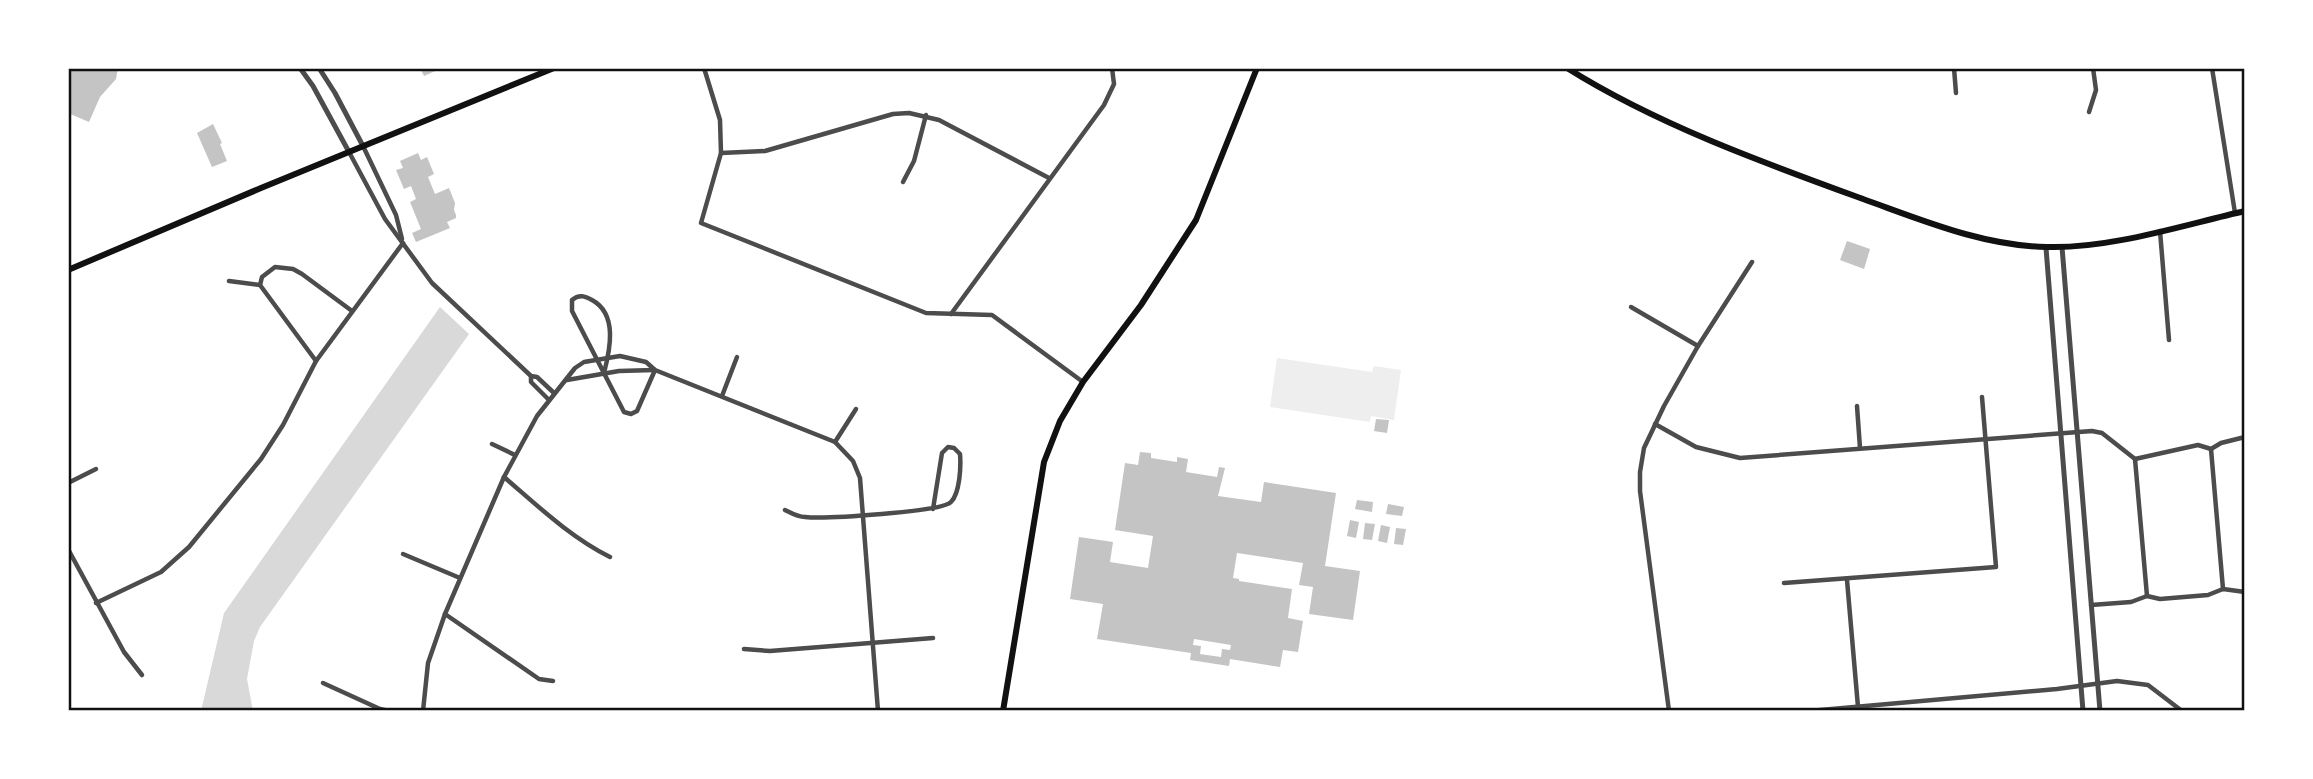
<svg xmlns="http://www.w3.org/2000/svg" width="2313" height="779" font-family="Montserrat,sans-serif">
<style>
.green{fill:#eee}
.water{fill:#d9d9d9}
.building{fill:#c4c4c4;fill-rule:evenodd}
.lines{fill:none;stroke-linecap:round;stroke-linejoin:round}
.minor{stroke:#4c4c4c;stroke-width:4.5}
.tertiary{stroke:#4c4c4c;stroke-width:5}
.secondary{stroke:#111;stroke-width:6}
.neatline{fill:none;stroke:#111;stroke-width:2.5}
</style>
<rect width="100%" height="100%" fill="#fff"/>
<polygon class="green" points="1277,358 1372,372 1374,366 1401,370 1394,420 1371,416 1370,422 1270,407"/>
<polygon class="water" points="440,307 469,334 260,627 254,641 247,679 253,711 201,711 224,613"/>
<g class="building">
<polygon points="68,68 118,68 116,79 100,97 89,122 68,113"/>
<polygon points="420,68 442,68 424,76"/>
<polygon points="213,124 222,143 220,144 227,161 212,167 197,133"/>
<polygon points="418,153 421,160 427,157 434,174 428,177 435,194 449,188 455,203 454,210 456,215 456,218 447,222 450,228 416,242 412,233 421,229 410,202 416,199 411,186 404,189 396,170 403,168 400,161"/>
<polygon points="1847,241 1870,249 1864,269 1840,260"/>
<polygon points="1376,419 1389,420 1387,433 1374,431"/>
<path d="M1140,452l11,1v5l26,4v-5l11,2 -2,13 31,5 2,-10 6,1 -7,28 43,6 3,-20 72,11 -11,73 35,5 -7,49 -44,-6 4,-27 -14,-2 4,-22 -66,-10 -4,25 6,1v2l53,8 -4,29 15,3 -5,31 -15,-2 -3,17 -50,-8 -1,7 -39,-6 1,-7 -94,-14 6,-35 -33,-5 9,-62 34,5 -3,20 38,6 5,-32 -38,-6 10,-67 13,2zM1194,639l37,6 -1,5 -8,-1 -1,8 -21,-3 1,-8 -8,-1z"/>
<polygon points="1357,500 1373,502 1372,512 1355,509"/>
<polygon points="1388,504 1404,507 1402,516 1386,514"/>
<polygon points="1350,520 1359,522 1356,538 1347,536"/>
<polygon points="1365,523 1375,524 1372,540 1363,539"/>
<polygon points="1381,525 1390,527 1387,543 1378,541"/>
<polygon points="1396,528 1406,529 1403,545 1394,544"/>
</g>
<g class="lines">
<g class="minor">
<polyline points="704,68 720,120 721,153 701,223 926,313 992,315 1083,382"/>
<polyline points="1954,68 1956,93"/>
<polyline points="2212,68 2235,213"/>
<polyline points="2089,112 2096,90 2093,68"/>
<polyline points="363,146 396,215 402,239"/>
<polyline points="349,152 385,219 432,283 531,376 537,377 554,393"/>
<polyline points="721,153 765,151 893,114 909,113 939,120 1049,178"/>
<polyline points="903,182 914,161 926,115"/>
<polyline points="2160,231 2169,340"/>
<polyline points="229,281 260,285"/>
<polyline points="1631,307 1698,346"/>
<polyline points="951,314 1104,105 1114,84 1112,68"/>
<polyline points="316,361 260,285 262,277 275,267 293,269 302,274 352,311"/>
<path d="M604,373c6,-23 14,-59 -12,-73 -7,-4 -13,-6 -20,0v11l52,101 7,2 6,-3 18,-41"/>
<polyline points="531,376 531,382 549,400"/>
<polyline points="567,380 619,371 654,370"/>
<polyline points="722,396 737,357"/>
<polyline points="1857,406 1860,448"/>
<polyline points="1655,424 1696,447 1740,458 2092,431 2102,433 2135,459 2198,445 2211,449 2221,443 2245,437"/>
<polyline points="835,442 856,409"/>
<polyline points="492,444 515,455"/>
<polyline points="2211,449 2223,589"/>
<polyline points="2135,459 2147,596"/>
<path d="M504,477c34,29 66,60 106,80"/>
<polyline points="68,483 96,469"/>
<path d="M785,510c6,3 13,7 20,7 19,2 137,-5 146,-15 9,-9 10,-36 9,-48l-6,-6 -6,-1 -6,6 -9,56"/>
<polyline points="68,549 124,652 142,675"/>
<polyline points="403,554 460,578"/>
<polyline points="1847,580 1858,707"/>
<polyline points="1784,583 1996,567 1982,397"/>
<polyline points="96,603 161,572 189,547 261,459 283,425 316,361 403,243"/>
<polyline points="2091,605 2131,602 2147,596 2160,599 2208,595 2223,589 2245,592"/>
<polyline points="445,614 539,679 553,681"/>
<polyline points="744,649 770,651 933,638"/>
<polyline points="323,683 380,709 389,711"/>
<polyline points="423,711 428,663 445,614 504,477 537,416 575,368 584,362 620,356 646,362 655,370 835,442 853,461 860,478 878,711"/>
<polyline points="1669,711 1640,491 1640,472 1644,448 1664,406 1698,346 1752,262"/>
<polyline points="1809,711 2057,689 2117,681 2148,685 2182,711"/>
</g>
<g class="tertiary">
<polyline points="300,68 313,86 349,152"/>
<polyline points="319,68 335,93 363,146"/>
<polyline points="2062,247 2100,711"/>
<polyline points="2046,248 2083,711"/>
</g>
<g class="secondary">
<path d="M1567,68c89,56 197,95 296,131 59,21 120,47 184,48 63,2 136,-22 198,-36"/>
<polyline points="68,270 261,188 554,68"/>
<polyline points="1003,711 1044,462 1060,421 1083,382 1141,305 1196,220 1257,68"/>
</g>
</g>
<rect width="2313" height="779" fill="none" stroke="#ffffff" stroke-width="140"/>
<rect x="70" y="70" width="2173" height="639" class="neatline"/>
</svg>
